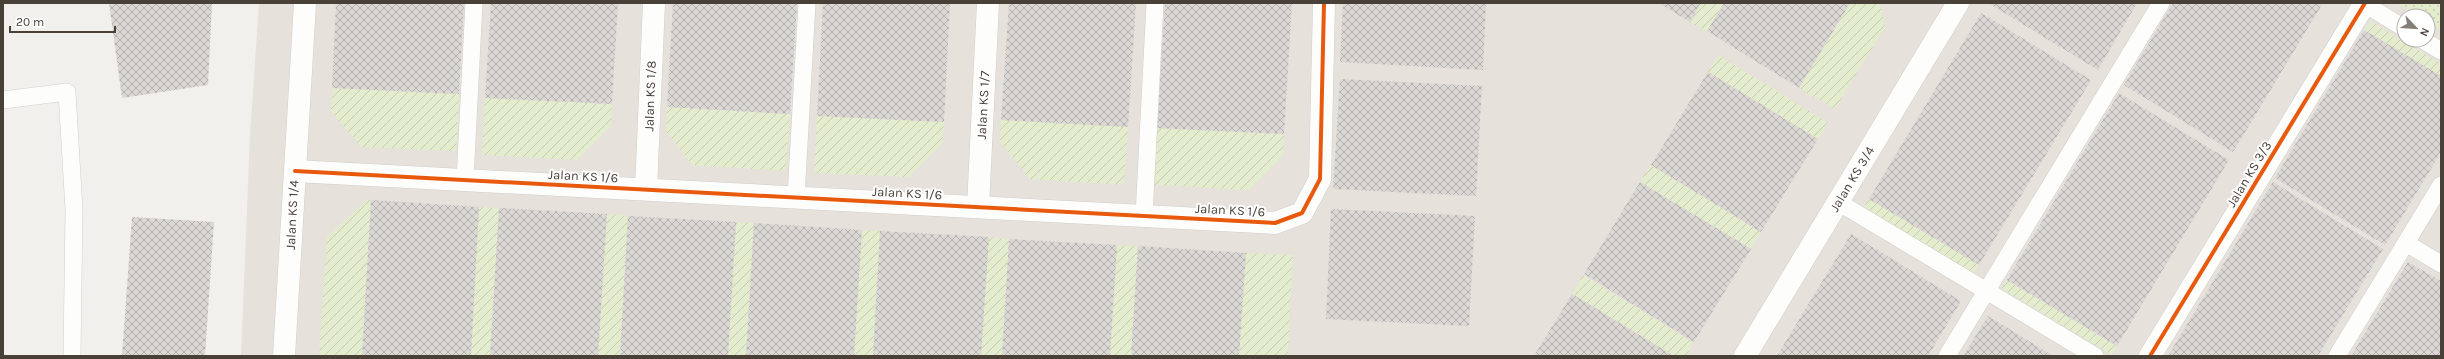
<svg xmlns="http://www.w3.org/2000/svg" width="2444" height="359" font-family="Karla,sans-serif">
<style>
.residential{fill:#e6e1da;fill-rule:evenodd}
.park{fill:url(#park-dots)}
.garden{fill:url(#garden-furrows)}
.building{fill:url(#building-cross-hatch)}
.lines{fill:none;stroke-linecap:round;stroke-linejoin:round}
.service-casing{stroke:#d0ceca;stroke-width:18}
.minor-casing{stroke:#d0ceca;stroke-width:23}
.service{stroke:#fdfdfc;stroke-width:17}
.minor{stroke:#fdfdfc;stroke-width:22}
.cycleway-casing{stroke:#fff;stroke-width:6}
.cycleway{stroke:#e8590c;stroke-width:4}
.labels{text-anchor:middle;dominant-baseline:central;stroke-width:4;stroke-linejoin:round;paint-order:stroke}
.street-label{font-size:13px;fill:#494038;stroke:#fff}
</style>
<defs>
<pattern id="park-dots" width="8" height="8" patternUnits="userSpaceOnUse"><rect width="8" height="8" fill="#e3eccd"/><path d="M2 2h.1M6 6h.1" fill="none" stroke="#c4cbb1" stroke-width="1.8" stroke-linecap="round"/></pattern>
<pattern id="garden-furrows" width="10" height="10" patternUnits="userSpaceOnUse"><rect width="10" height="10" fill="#e3eccd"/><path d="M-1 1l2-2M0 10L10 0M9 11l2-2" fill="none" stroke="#c4cbb1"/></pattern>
<pattern id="building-cross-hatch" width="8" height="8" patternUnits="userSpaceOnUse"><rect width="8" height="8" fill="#dad7d4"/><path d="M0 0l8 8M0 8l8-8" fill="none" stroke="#b3b0ad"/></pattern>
</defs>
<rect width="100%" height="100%" fill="#f2f0ed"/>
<path class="residential" d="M259,3h2182v353h-2200l9,-220zM2404,16h24v24h-24z"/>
<polygon class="park" points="2397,3 2441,3 2441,30 2428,22 2428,16 2418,16"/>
<g class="garden">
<polygon points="1701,3 1724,3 1707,31 1690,22"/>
<polygon points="1850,3 1880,3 1885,27 1835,109 1799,88"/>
<polygon points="2370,21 2441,64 2441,76 2364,30"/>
<polygon points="1718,55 1828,123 1818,139 1708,72"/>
<polygon points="332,88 459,94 456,151 361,147 331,111"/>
<polygon points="485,98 612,104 611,126 577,160 482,155"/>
<polygon points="667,107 790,114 786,171 692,165 666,131"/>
<polygon points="817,116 944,122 942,144 909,177 814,173"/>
<polygon points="1001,120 1128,127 1124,185 1030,179 1000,142"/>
<polygon points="1157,128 1284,134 1283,156 1249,190 1155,185"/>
<polygon points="1651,165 1761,232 1751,249 1640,182"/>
<polygon points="1869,199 1979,265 1974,274 1864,207"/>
<polygon points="367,200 371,200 362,356 319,356 327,237"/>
<polygon points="479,207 499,208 490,356 471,356"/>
<polygon points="607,214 628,216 620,356 598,356"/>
<polygon points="736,222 754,223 746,356 728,356"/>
<polygon points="862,230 880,231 873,356 854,356"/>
<polygon points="989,237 1009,239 1002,356 981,356"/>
<polygon points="1117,245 1138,246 1131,356 1110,356"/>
<polygon points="1246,253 1293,255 1288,356 1239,356"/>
<polygon points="1583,275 1694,343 1686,356 1674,356 1572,294"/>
<polygon points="2007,280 2117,346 2112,355 2001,288"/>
</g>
<g class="building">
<polygon points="109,3 212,3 208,85 122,98"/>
<polygon points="336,3 464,3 459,94 332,88"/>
<polygon points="491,3 618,3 612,104 485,98"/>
<polygon points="673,3 797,3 790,114 667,107"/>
<polygon points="823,3 950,3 944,122 817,116"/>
<polygon points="1009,3 1136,3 1128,127 1001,120"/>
<polygon points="1165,3 1292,3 1284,134 1157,128"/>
<polygon points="1343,3 1486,3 1483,70 1340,62"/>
<polygon points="1659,3 1701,3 1690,22"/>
<polygon points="1724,3 1850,3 1799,88 1707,31"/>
<polygon points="1988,3 2137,3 2098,70"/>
<polygon points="2173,3 2323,3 2233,152 2124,85"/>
<polygon points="1981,13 2091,80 1979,265 1869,199"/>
<polygon points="2364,30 2441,76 2441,152 2385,245 2275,178"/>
<polygon points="1708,72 1818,139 1761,232 1651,165"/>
<polygon points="1340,79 1482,86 1476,196 1333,189"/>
<polygon points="2119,93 2229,160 2117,346 2007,280"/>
<polygon points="1640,182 1751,249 1694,342 1584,274"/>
<polygon points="2273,182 2383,249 2318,356 2168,356"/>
<polygon points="371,200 479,207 471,356 362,356"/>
<polygon points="499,208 607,214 598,356 490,356"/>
<polygon points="1331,209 1475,216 1469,326 1326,319"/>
<polygon points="628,216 736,222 728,356 620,356"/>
<polygon points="132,217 214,222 205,356 122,356"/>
<polygon points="754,223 862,230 854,356 746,356"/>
<polygon points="880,231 989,237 981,356 873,356"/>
<polygon points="1851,234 1961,301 1928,356 1777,356"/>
<polygon points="1009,239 1117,245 1110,356 1002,356"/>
<polygon points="1138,246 1246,253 1239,356 1131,356"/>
<polygon points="2408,262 2441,281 2441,356 2351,356"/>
<polygon points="1572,294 1674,356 1534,356"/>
<polygon points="1988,316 2053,356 1963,356"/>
</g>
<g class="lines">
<g class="service-casing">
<g id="service">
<polyline points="2363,3 2404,28"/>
<polyline points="2423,40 2441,51"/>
<polyline points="3,100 67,92 74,210 72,356"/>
<polyline points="465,180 474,3"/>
<polyline points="796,197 807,3"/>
<polyline points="1838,202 2095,356"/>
<polyline points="1144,216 1155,3"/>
<polyline points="2406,243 2441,264"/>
<polyline points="1947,356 2161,3"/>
<polyline points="2337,356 2441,185"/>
</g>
</g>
<g class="minor-casing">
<g id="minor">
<polyline points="295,171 1275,223 1302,213 1320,179 1324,3"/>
<polyline points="646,189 654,3"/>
<polyline points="978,207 988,3"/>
<polyline points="284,356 305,3"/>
<polyline points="1745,356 1958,3"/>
<polyline points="2150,356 2365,3"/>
</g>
</g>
<use href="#service" class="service"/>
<use href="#minor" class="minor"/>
<g class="cycleway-casing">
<g id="cycleway">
<polyline points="295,171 1275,223 1302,213 1320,179 1324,3"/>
<polyline points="2150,356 2365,3"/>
</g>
</g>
<use href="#cycleway" class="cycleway"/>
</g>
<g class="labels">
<g class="street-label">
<text transform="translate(650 96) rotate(-88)">Jalan KS 1/8</text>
<text transform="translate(983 105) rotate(-87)">Jalan KS 1/7</text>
<text transform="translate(2249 174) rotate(-59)">Jalan KS 3/3</text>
<text transform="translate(583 176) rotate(3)">Jalan KS 1/6</text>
<text transform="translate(1852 179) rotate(-59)">Jalan KS 3/4</text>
<text transform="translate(907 193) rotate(3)">Jalan KS 1/6</text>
<text transform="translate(1230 210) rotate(3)">Jalan KS 1/6</text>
<text transform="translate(292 215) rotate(-87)">Jalan KS 1/4</text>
</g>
</g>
<rect width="2444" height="359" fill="none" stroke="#494038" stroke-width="8"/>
<g transform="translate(2416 28) rotate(115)"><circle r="19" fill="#ffffff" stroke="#b6b3af"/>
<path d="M0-3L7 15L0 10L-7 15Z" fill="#847e77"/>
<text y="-6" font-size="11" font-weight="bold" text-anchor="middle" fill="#494038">N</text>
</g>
<path d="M10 26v6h105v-6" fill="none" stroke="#494038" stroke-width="2"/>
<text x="16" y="26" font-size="12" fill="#494038" stroke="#ffffff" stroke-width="3" paint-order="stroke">20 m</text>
</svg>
